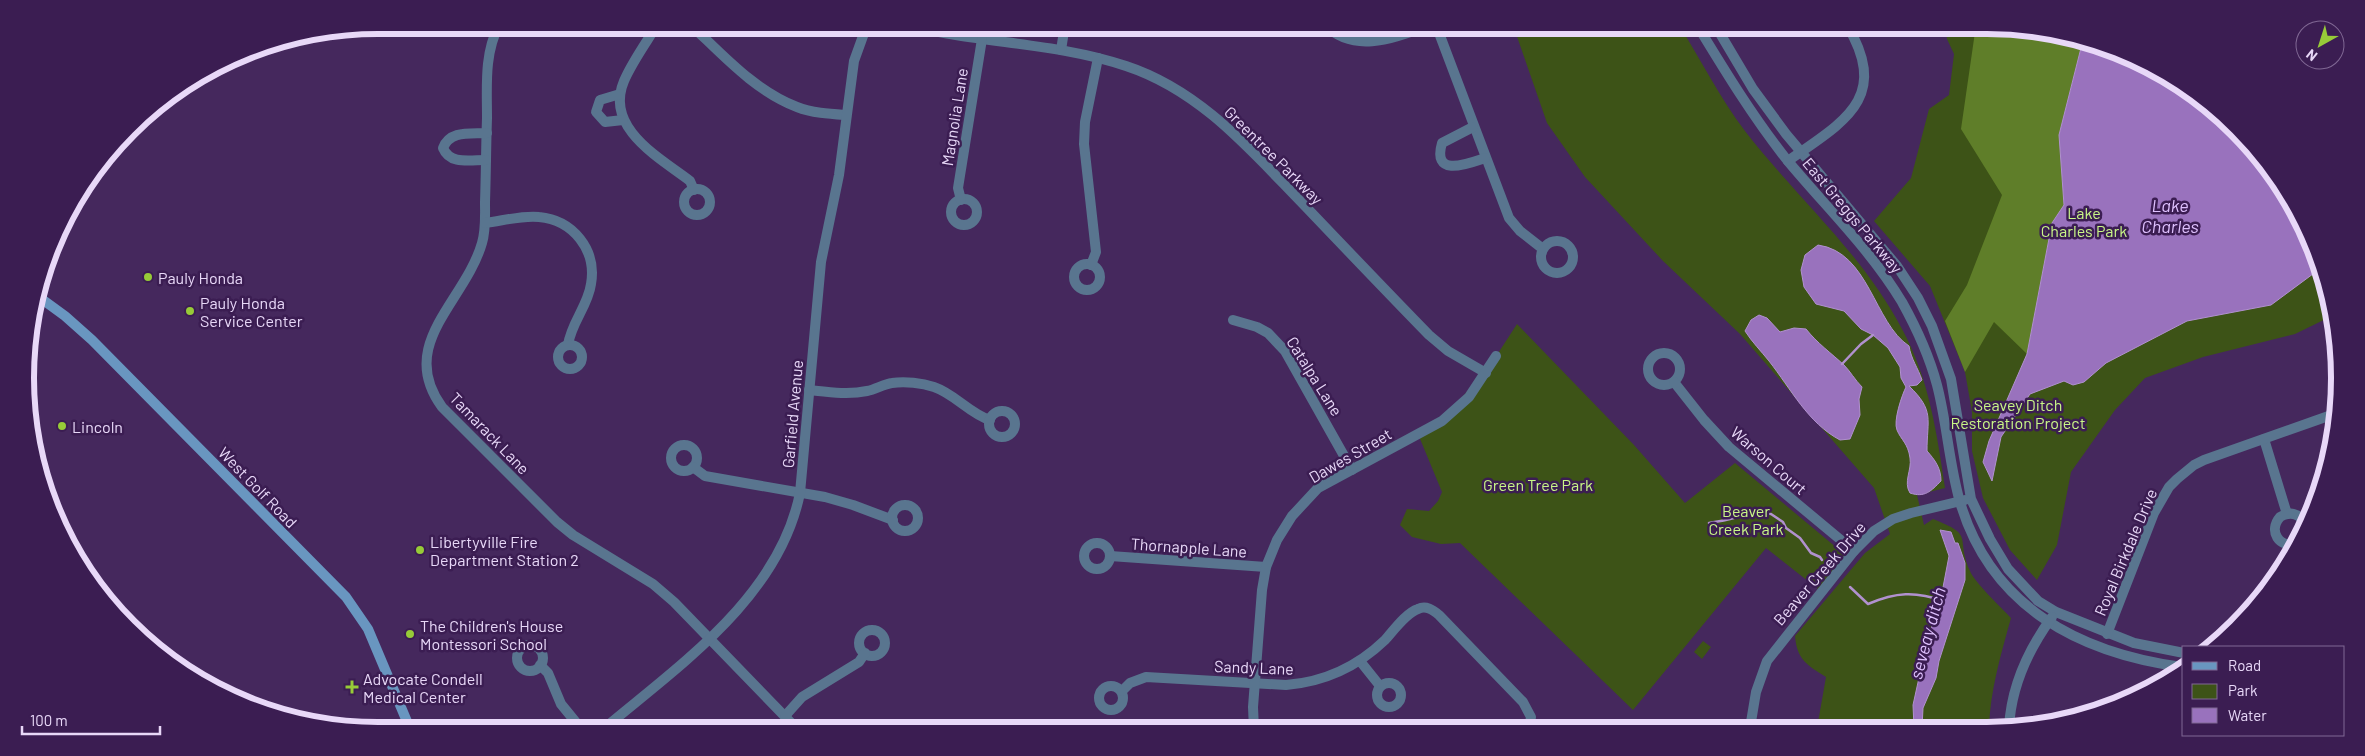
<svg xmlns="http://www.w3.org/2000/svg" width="2365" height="756" font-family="Barlow,sans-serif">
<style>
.green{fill:#3d5317}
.forest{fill:#5f7e29}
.water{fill:#9972bd;stroke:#b191cf}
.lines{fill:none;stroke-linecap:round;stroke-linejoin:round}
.stream{stroke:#b191cf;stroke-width:2.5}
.street{stroke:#59758f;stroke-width:10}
.secondary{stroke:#6996c0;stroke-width:10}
.poi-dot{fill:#97cb38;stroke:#3b1d52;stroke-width:2}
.labels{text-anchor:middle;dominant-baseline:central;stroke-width:5;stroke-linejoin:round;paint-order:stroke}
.street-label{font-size:16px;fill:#e8d8f8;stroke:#3b1d52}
.park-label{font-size:16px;fill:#c9f787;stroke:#3b1d52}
.poi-label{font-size:16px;fill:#e8d8f8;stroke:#3b1d52;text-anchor:start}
.water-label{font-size:18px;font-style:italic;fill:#dfc1fe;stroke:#3b1d52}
.rim{fill:none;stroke:#e8d8f8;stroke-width:6}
</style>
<rect width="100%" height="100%" fill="#45285d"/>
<g class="green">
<path d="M1513,25h166c22,35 41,73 66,106 51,66 118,123 157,198 27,49 35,105 43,159l-28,7 7,30 9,-6c43,17 22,17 37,52 4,11 32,37 41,47 -10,36 -21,73 -22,110h-172l9,-51c-19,-12 -29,-17 -31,-41l70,-83 25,-19 -16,-46 -134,-154 -77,-73 -78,-84 -38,-54z"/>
<polygon points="1945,25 1987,25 2056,32 2122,52 2183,85 2237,129 2281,182 2313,243 2333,309 2334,315 2295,334 2203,357 2145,378 2115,410 2071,472 2057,545 2037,580 2010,550 1983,498 1972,451 1972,412 1965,372 1930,286 1874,221 1911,178 1929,109 1949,95 1954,54 1947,39"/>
<polygon points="1517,324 1634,445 1685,503 1735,463 1849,558 1818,589 1766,548 1633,710 1460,543 1441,544 1412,537 1400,525 1407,509 1429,511 1438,501 1442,492 1418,434 1442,421 1493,361"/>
<polygon points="1703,641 1711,647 1702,659 1694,652"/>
</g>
<polygon class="forest" points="1976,25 2056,32 2083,40 2059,135 2064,205 2052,223 2027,354 1994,322 1965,372 1945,321 1967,285 2002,195 1961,129"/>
<g class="water">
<path d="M2083,40c13,4 28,7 40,13 92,41 168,118 198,215l-50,37 -84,16 -81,42 -22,19 -11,3 -9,-4 -34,13 -29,43 -9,44 -9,-19 6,-21 38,-87 25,-131 12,-18 -5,-70z"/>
<path d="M1818,245c51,7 56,78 91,101 2,13 9,22 13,34l-5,5 -8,1c26,25 18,33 18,65 8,9 14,17 14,30 -10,10 -16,17 -31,12 -7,-11 2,-23 0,-35 -2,-15 -9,-18 -13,-28 -4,-9 5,-35 9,-43l-5,-9 -1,-11 -12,-19 -15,-13 -12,-6 -17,-18 -28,-7 -12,-17 -3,-17 4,-15z"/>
<path d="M1759,315l8,3 13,14 14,-4 12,1c11,14 25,24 38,36 6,6 11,15 18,22l-3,12 1,16 -10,24 -10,1c-32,-17 -49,-51 -71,-79 -8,-10 -17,-19 -24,-30l6,-11z"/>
<polygon points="1940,530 1951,532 1955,543 1958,543 1965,563 1965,580 1939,661 1936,678 1923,708 1922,728 1914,728 1913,705 1928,637 1940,603 1949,556"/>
</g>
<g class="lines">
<g class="stream">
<polyline points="1842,364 1861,344 1873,335"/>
<path d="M1709,523c13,-3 28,-2 37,-13l25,4 12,8 3,6 14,10 11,15 9,4 2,3"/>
<path d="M1850,587l18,17c28,-12 47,-13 76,-3"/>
</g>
<g class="street">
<path d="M499,25c-15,29 -12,61 -12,93 -1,28 -1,56 -2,84 0,13 1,28 -3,41 -17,59 -86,101 -40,164l115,115 16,13 80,49 21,18 124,128"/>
<path d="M657,25c-11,18 -25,37 -33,56 -20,47 36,77 66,100l4,9"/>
<path d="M691,25c32,30 64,66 106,82 15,6 33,7 49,8"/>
<path d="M907,25c72,19 148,17 219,41 76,25 126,86 180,141 41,43 82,86 123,128l19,16 38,22"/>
<path d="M1325,25c30,30 71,12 105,0"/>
<polyline points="1436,25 1509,218 1520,231 1543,249"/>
<path d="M1697,25c28,46 56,92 90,135 39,47 83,89 115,142 15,27 27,53 35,83 10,38 12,79 23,117 31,105 119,151 222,165"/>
<polyline points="1715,25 1753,89 1786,134 1897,266 1918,298 1932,326 1951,379 1971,499 1990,539 2008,569 2038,601 2056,612 2134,643 2184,653"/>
<polyline points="1061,50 1065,25"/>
<polyline points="620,94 600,100 596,112 605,122 623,120"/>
<path d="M1473,127l-31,16c-10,35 25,21 43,15"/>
<path d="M486,160c-16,0 -36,5 -43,-12 7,-18 27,-14 44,-15"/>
<path d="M1788,161c55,-39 103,-62 59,-136"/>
<circle cx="697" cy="202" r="13"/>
<circle cx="964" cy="212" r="13"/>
<polyline points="961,200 958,188 982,39"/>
<path d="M485,223c17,-2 37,-8 54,-6 34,3 58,33 52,67 -3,22 -20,39 -23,61"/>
<circle cx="1557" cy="257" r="16"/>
<circle cx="1087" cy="277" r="13"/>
<polyline points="1091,265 1096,252 1084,144 1085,122 1098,58"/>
<polyline points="1233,320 1257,327 1268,333 1285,351 1352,470"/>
<circle cx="570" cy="357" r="12"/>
<circle cx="1664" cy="369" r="16"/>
<polyline points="1674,382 1704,420 1729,447 1854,551"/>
<path d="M809,390c19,2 39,5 58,1 9,-2 17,-7 25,-8 13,-2 30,0 42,4 21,7 36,27 56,33"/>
<circle cx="1002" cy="424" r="13"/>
<polyline points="2264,439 2287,514"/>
<circle cx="684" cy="458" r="13"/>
<polyline points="693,467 705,476 825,497 853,505 893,520"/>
<circle cx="905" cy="518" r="13"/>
<circle cx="1097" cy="556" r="13"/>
<path d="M2297,543c-18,6 -29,-12 -17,-26 10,-6 19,-4 25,6"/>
<polyline points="1110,556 1266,567"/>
<circle cx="872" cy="643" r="13"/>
<polyline points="2107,634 2154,513 2169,487 2177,479 2194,465 2204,460 2337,413"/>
<circle cx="530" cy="658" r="13"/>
<polyline points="1360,661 1380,686"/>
<polyline points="540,665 548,673 561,704 583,731"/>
<circle cx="1389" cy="695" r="12"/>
<circle cx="1111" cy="698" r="12"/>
<path d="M1122,691l8,-8 16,-6 140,8c38,-3 71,-18 99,-45 9,-10 21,-27 33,-31 8,-4 15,1 21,6l84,87 8,15 -2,12"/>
<polyline points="785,716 802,697 859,662 865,653"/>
<polyline points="1750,728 1756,692 1767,661 1854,551 1874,531 1893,519 1911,513 1965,500"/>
<path d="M2009,728c2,-41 19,-78 43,-111"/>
<polyline points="1254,729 1253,707 1262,590 1266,567 1277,540 1292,516 1318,488 1442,421 1469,397 1496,356"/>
<path d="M601,731c77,-65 178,-133 199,-238l21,-231 18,-87 15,-114 13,-36"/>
</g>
<polyline class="secondary" points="39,297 65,316 92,340 346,597 368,629 411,731"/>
</g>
<g class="poi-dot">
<circle cx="148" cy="277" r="5"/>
<circle cx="190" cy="311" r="5"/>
<circle cx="62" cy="426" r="5"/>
<circle cx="420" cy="550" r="5"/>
<circle cx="410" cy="634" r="5"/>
<path d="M349.5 679.5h5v5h5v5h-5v5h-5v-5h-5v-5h5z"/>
</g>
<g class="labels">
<g class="street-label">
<text transform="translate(954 117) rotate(-81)">Magnolia Lane</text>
<text transform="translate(1274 155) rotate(45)">Greentree Parkway</text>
<text transform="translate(1853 215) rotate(50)">East Greggs Parkway</text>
<text transform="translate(1315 376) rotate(58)">Catalpa Lane</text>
<text transform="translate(792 414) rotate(-85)">Garfield Avenue</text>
<text transform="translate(490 433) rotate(46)">Tamarack Lane</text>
<text transform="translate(1350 455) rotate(-30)">Dawes Street</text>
<text transform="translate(1769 460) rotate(41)">Warson Court</text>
<text transform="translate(258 487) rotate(46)">West Golf Road</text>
<text transform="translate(1189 547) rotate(4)">Thornapple Lane</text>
<text transform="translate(2125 552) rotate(-67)">Royal Birkdale Drive</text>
<text transform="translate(1819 573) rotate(-49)">Beaver Creek Drive</text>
<text transform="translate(1254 667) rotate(2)">Sandy Lane</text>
</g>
<g class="park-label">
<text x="2084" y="212">Lake<tspan x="2084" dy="18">Charles Park</tspan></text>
<text x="2018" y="404">Seavey Ditch<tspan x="2018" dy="18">Restoration Project</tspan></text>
<text x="1538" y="484">Green Tree Park</text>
<text x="1746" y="510">Beaver<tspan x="1746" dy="18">Creek Park</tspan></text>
</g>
<g class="poi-label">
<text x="158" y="277">Pauly Honda</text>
<text x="200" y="302">Pauly Honda<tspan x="200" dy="18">Service Center</tspan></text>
<text x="72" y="426">Lincoln</text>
<text x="430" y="541">Libertyville Fire<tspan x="430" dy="18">Department Station 2</tspan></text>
<text x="420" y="625">The Children's House<tspan x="420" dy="18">Montessori School</tspan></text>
<text x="363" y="678">Advocate Condell<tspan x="363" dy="18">Medical Center</tspan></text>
</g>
<g class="water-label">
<text x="2170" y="205">Lake<tspan x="2170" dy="21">Charles</tspan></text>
<text transform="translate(1927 633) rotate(-75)">seveay ditch</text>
</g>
</g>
<path d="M0 0H2365V756H0ZM378 34H1987A344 344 0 0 1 2331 378V378A344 344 0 0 1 1987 722H378A344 344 0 0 1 34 378V378A344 344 0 0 1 378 34Z" fill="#3b1d52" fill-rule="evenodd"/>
<path class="rim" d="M378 34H1987A344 344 0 0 1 2331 378V378A344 344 0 0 1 1987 722H378A344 344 0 0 1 34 378V378A344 344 0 0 1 378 34Z"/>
<rect x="2182" y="646" width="162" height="90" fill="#3b1d52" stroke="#806894"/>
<rect x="2192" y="662" width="25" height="8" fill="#6996c0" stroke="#806894"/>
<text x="2228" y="671" font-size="15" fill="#e8d8f8">Road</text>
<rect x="2192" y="684" width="25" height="15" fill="#3d5317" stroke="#806894"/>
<text x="2228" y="696" font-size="15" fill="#e8d8f8">Park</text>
<rect x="2192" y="708" width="25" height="15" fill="#9972bd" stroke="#806894"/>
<text x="2228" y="721" font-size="15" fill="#e8d8f8">Water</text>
<g transform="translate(2320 45) rotate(219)"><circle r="24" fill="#3b1d52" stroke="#806894"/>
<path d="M0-4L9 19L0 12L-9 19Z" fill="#97cb38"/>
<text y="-8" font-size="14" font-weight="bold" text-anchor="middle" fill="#e8d8f8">N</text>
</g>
<path d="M22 726v8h138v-8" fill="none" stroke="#e8d8f8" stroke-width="2.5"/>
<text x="30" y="726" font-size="15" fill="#e8d8f8" stroke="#3b1d52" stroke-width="4" paint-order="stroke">100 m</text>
</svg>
